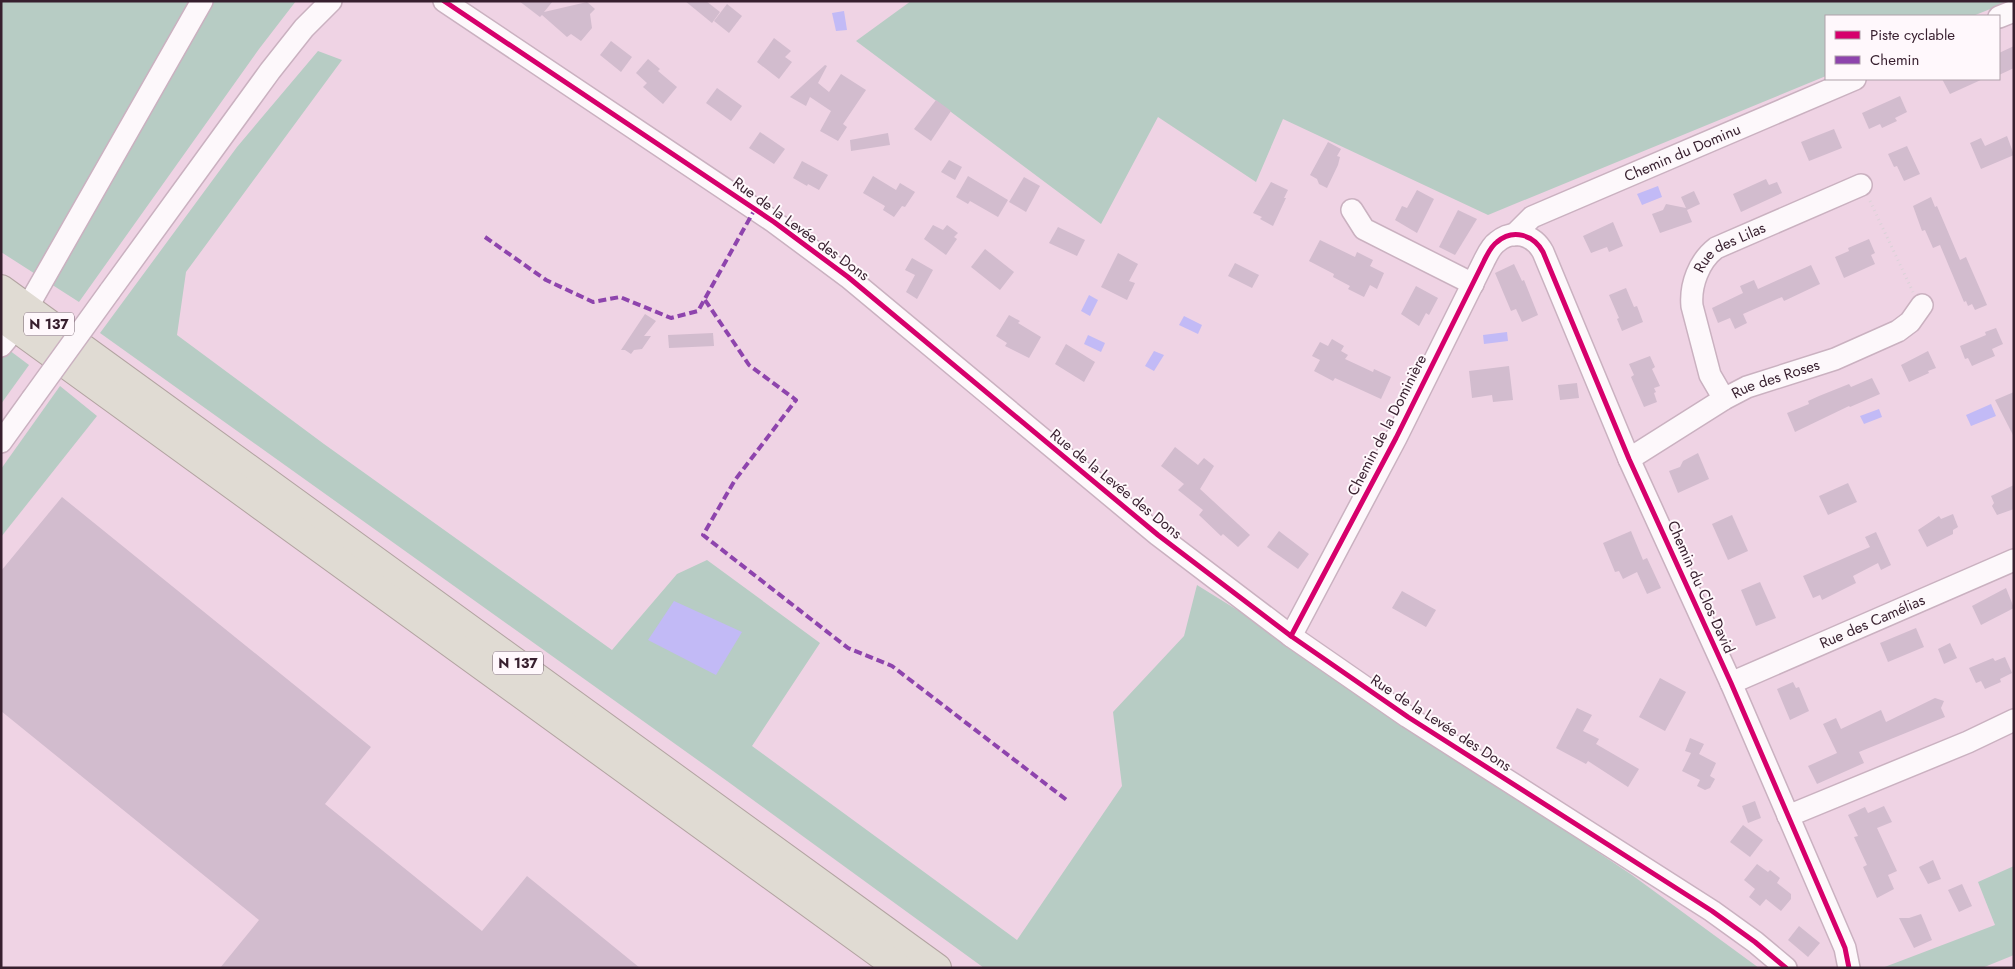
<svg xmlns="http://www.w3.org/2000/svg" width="2015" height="969" font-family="Jost,sans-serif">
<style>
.green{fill:#b7ccc4}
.water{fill:#c2baf6}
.building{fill:#d2bcce}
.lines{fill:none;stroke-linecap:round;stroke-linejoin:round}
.minor-casing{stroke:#cab1c0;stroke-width:24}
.highway-casing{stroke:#b2a3a1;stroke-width:30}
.path{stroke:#dbd2d8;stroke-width:3;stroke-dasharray:1 4;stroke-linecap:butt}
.minor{stroke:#fdf8fb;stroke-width:21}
.highway{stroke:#e0dbd3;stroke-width:28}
.minor-bridge-casing{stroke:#cab1c0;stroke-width:24;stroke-linecap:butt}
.minor-bridge{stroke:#fdf8fb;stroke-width:21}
.quiet{stroke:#8e44ad;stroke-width:4;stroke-dasharray:8 4;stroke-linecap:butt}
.cycleway-casing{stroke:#fff8fc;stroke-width:8}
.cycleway{stroke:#d6006c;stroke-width:5}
.labels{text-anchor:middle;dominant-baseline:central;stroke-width:4;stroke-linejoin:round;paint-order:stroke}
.shield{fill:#fff8fc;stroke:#73606c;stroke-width:1}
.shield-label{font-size:14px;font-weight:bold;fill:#371f2e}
.street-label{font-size:15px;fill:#371f2e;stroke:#fff8fc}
</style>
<rect width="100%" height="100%" fill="#efd3e4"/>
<g class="green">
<polygon points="1,1 296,1 259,49 79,302 1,252"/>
<polygon points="911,1 2010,1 1973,16 1826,16 1826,76 1488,215 1283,119 1256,182 1158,117 1101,224 856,41"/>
<polygon points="318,51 342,60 186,272 177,335 324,444 612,650 677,574 707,560 820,643 752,746 1017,940 1122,786 1113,712 1184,636 1197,585 1276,634 1341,681 1632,875 1759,968 984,968 727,781 100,333 237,147"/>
<polygon points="1,344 29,365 1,404"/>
<polygon points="60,386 97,416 1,537 1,469"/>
<polygon points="2014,866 2014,955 1982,968 1882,968 1995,925 1978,882"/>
</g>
<g class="water">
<polygon points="844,11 847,30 836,31 832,13"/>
<polygon points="1658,186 1662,197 1642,205 1637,194"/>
<polygon points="1089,295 1098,300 1090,316 1081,311"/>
<polygon points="1184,316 1202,325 1198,334 1179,325"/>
<polygon points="1507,332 1508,341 1484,344 1483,335"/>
<polygon points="1088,335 1105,343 1101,352 1084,344"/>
<polygon points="1154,351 1164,355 1154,371 1145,366"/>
<polygon points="1991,404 1996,416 1971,426 1966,415"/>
<polygon points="1879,409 1882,417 1864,424 1860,416"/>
<polygon points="674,601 742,632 716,675 648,640"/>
</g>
<g class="building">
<polygon points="519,1 553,1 544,12 587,2 595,9 590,14 592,28 581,41 571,34 567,37 542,15 540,17"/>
<polygon points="685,1 706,1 720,12 712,23"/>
<polygon points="727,4 742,16 729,33 714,21"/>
<polygon points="774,38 791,51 785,57 792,62 779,79 757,62"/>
<polygon points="611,41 632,57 621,72 600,55"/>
<polygon points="2014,46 2014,68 1999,75 1999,53"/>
<polygon points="648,59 660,69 658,71 677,87 663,104 643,87 647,83 636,73"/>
<polygon points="825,65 827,66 818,83 829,92 841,74 866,90 843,124 847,127 838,141 820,131 831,111 810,97 806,106 790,97"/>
<polygon points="1942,79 1983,79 1950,94"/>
<polygon points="717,88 742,106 731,121 706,103"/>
<polygon points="1900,96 1907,112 1895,118 1897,121 1882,128 1880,124 1869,129 1862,113"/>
<polygon points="936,100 951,111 931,141 914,129"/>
<polygon points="1834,129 1842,148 1809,161 1801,142"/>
<polygon points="760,132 785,149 774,164 749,148"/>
<polygon points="888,133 890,145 851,151 850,140"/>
<polygon points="2007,136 2014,155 1981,169 1970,143 1981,138 1985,146"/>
<polygon points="1328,142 1341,149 1337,156 1340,157 1338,165 1327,188 1319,184 1317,179 1310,175"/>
<polygon points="1907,146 1920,174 1904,181 1897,166 1894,167 1888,154"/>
<polygon points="949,160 962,167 955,180 941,172"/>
<polygon points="802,161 828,175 819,190 808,184 807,186 793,178"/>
<polygon points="873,176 896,190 900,183 915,192 905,207 902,206 894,217 883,210 885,206 863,193"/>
<polygon points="968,176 1008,200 998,217 970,201 968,204 956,197"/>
<polygon points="1024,177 1040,186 1026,212 1009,202"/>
<polygon points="1766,179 1769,185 1777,182 1782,193 1741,212 1733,194"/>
<polygon points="1271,182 1288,190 1284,198 1286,198 1273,226 1260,219 1262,217 1253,213"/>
<polygon points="1417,190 1434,199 1417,233 1395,220 1402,206 1407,208"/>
<polygon points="1694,191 1700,204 1687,210 1692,222 1660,233 1652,214 1663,210 1666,204 1686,208 1681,197"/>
<polygon points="1931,197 1935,207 1937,206 1960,260 1966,257 1987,305 1975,310 1972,304 1968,306 1966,301 1964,302 1940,245 1933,248 1925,230 1922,231 1913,206"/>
<polygon points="1458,210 1477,219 1455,255 1439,247"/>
<polygon points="1613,222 1623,246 1609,252 1607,247 1591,253 1583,236"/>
<polygon points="933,225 943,230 947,225 958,233 954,237 957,239 946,255 924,239"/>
<polygon points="1058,227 1085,240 1077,256 1049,243"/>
<polygon points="1869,239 1875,253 1871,255 1875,264 1844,278 1835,257 1849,251 1848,248"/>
<polygon points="1320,240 1355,257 1357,252 1373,260 1370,266 1384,273 1377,289 1370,285 1364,297 1348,289 1350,286 1333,277 1334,274 1309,261"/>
<polygon points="985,249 1014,272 1000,290 971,267"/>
<polygon points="1118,253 1138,264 1129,281 1135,283 1127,300 1101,287"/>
<polygon points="912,258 933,270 917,299 906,292 915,275 905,270"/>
<polygon points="1235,263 1259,275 1252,288 1228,276"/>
<polygon points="1514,264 1522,281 1524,280 1538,315 1522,322 1516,309 1511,311 1495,273"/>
<polygon points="1811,265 1820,284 1784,301 1782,297 1743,314 1747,323 1735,329 1730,318 1718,323 1712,308 1743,293 1740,286 1754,280 1758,289"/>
<polygon points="1416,286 1438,298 1429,315 1426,313 1419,326 1401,314"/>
<polygon points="1626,288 1634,307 1637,306 1643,322 1622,331 1617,319 1619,318 1609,295"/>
<polygon points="645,314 656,321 644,336 651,336 642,349 634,350 631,354 625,350 621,350"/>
<polygon points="1009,315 1020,321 1018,323 1041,337 1029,358 1005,346 1007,343 996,336"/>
<polygon points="1996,328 2003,344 1992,349 1995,356 1972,366 1968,358 1965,359 1960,346 1986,335 1985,332"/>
<polygon points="713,333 714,346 669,348 668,335"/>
<polygon points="1332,339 1344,346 1341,351 1348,355 1345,359 1373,372 1374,369 1391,377 1381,399 1335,378 1333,381 1314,371 1320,360 1312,356 1320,342 1328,346"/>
<polygon points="1066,344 1095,362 1084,382 1055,364"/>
<polygon points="1928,351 1936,368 1928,371 1929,373 1909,382 1901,365"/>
<polygon points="1650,356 1655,367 1652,369 1660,386 1654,388 1656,392 1654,393 1657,402 1644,407 1631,377 1634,375 1629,364"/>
<polygon points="1509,366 1513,400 1493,402 1492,395 1472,398 1469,371"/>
<polygon points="1872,378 1880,394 1850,407 1849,406 1795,432 1787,413 1809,404 1808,401 1819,396 1849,384 1851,387"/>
<polygon points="1577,383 1579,398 1560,400 1558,385"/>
<polygon points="2014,392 2014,437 1995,400"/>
<polygon points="1175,447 1198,465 1204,458 1214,466 1200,489 1250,535 1238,547 1223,534 1221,536 1199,515 1203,510 1178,490 1184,484 1161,466"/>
<polygon points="1698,453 1709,479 1678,493 1669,471 1680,467 1683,461"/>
<polygon points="1848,483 1857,502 1828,515 1819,496"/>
<polygon points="2014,485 2014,509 1997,515 1992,506 1994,503 1991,496"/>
<polygon points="62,497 371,747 325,804 482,931 527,876 640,968 220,968 259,920 1,711 1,571"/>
<polygon points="1953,514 1958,527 1953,530 1953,534 1927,547 1918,530 1939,516 1941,519"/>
<polygon points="1732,515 1748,551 1728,560 1712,524"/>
<polygon points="1279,531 1309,554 1298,569 1267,547"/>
<polygon points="1631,531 1643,560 1647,558 1661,588 1647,594 1637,572 1623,579 1619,571 1615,572 1603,543"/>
<polygon points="1876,532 1891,565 1881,570 1878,563 1853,576 1856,583 1822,600 1820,595 1813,598 1803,576 1870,547 1865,537"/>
<polygon points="1760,582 1776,618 1756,626 1741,590"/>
<polygon points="2006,588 2014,608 1981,625 1972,606"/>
<polygon points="1402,591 1436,610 1426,627 1392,608"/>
<polygon points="1916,628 1924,647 1888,662 1880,643"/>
<polygon points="1950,643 1957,658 1944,664 1938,649"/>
<polygon points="2005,657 2012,673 2000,679 2001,682 1985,689 1981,681 1976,683 1969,668 1993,658 1995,661"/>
<polygon points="1660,678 1686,692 1665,731 1639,717"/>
<polygon points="1793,682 1796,688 1799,687 1809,711 1790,720 1777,689"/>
<polygon points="1935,698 1944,701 1941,708 1945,717 1859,752 1864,763 1817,784 1808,766 1837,753 1823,724 1836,718 1841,729 1881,710 1886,722"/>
<polygon points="1577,708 1592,715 1583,731 1599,739 1596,744 1639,769 1628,787 1588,761 1586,764 1556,748"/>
<polygon points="1690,738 1704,744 1699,754 1716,763 1710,776 1715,779 1710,788 1705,790 1697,786 1700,780 1682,771 1691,753 1685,751"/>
<polygon points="1755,801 1761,818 1748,823 1742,806"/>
<polygon points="1884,806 1892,822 1877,828 1897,871 1888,875 1894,889 1877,898 1863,867 1867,865 1854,837 1858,836 1848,815 1865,807 1868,813"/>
<polygon points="1743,825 1763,840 1750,857 1730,842"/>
<polygon points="1933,860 1941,879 1928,884 1919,867"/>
<polygon points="1757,864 1768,872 1770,870 1780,878 1777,883 1791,894 1791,899 1781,911 1766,899 1760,906 1749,897 1755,889 1744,880"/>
<polygon points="1962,884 1972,906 1959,912 1948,890"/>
<polygon points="1921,914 1932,940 1914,948 1899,918 1909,918"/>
<polygon points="1799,926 1820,943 1808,957 1788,940"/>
</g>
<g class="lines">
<g class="minor-casing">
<g id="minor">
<polyline points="444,1 774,222 848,277 1158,535 1291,636 1408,717 1712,911 1755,942 1786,968"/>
<polyline points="1999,17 2014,11"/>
<polyline points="1352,210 1364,229 1473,284"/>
<path id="s1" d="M1514,235l18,-18 323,-138"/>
<polyline points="110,291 270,71 304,28 331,1"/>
<polyline points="27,308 202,1"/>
<polyline points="1,346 16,328"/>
<path id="s2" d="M1724,399l-14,-24 -18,-69c-2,-21 7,-45 24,-58l145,-63"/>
<polyline points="1,442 32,399"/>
<path id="s3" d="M1629,459l95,-60 23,-12 88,-28 63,-28 12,-9 12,-17"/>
<path d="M1291,636l105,-198 88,-177c3,-6 7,-15 13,-19 16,-14 37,-7 46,10l86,207 102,224 108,251 6,14 4,20"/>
<path id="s4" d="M1731,683l283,-123"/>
<polyline points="1788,816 1968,742 2014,720"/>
</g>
</g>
<g class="highway-casing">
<g id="highway">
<polyline points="1,289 937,968"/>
<polyline points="1,317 899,968"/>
</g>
</g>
<polyline class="path" points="1870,201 1913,292"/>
<use href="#minor" class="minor"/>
<use href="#highway" class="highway"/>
<g class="minor-bridge-casing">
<polyline id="minor-bridge" points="32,399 110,291"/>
</g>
<use href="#minor-bridge" class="minor-bridge"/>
<g class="quiet">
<polyline points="485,237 546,280 593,302 620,297 671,318 698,311 755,209"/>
<polyline points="705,300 749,365 796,400 735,480 703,535 848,648 892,666 1068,801"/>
</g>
<g class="cycleway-casing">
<g id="cycleway">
<polyline points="444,1 774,222 848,277 1158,535 1291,636 1408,717 1712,911 1755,942 1786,968"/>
<path d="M1291,636l105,-198 88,-177c3,-6 7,-15 13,-19 16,-14 37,-7 46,10l86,207 102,224 108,251 6,14 4,20"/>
</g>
</g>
<use href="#cycleway" class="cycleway"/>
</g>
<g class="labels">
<g class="shield">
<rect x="24" y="312.5" width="50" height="23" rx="4"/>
<rect x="493" y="651.5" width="50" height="23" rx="4"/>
</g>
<g class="shield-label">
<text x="49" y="324">N 137</text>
<text x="518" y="663">N 137</text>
</g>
<g class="street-label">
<text stroke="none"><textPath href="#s1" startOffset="189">Chemin du Dominu</textPath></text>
<text transform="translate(801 229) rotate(36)">Rue de la Levée des Dons</text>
<text stroke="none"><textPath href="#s2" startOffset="176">Rue des Lilas</textPath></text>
<text stroke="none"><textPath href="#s3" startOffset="168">Rue des Roses</textPath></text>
<text transform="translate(1387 425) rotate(-63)">Chemin de la Dominière</text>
<text transform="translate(1116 484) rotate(39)">Rue de la Levée des Dons</text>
<text transform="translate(1701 587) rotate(66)">Chemin du Clos David</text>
<text stroke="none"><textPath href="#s4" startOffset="154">Rue des Camélias</textPath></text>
<text transform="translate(1441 723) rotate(33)">Rue de la Levée des Dons</text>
</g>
</g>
<rect width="2015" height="969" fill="none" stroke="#371f2e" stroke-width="5"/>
<rect x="1825" y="15" width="175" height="65" fill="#fff8fc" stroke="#afa1aa"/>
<rect x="1835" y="31" width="25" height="8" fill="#d6006c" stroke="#afa1aa"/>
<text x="1870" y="40" font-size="15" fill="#371f2e">Piste cyclable</text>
<rect x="1835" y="56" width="25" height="8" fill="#8e44ad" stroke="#afa1aa"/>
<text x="1870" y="65" font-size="15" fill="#371f2e">Chemin</text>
</svg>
